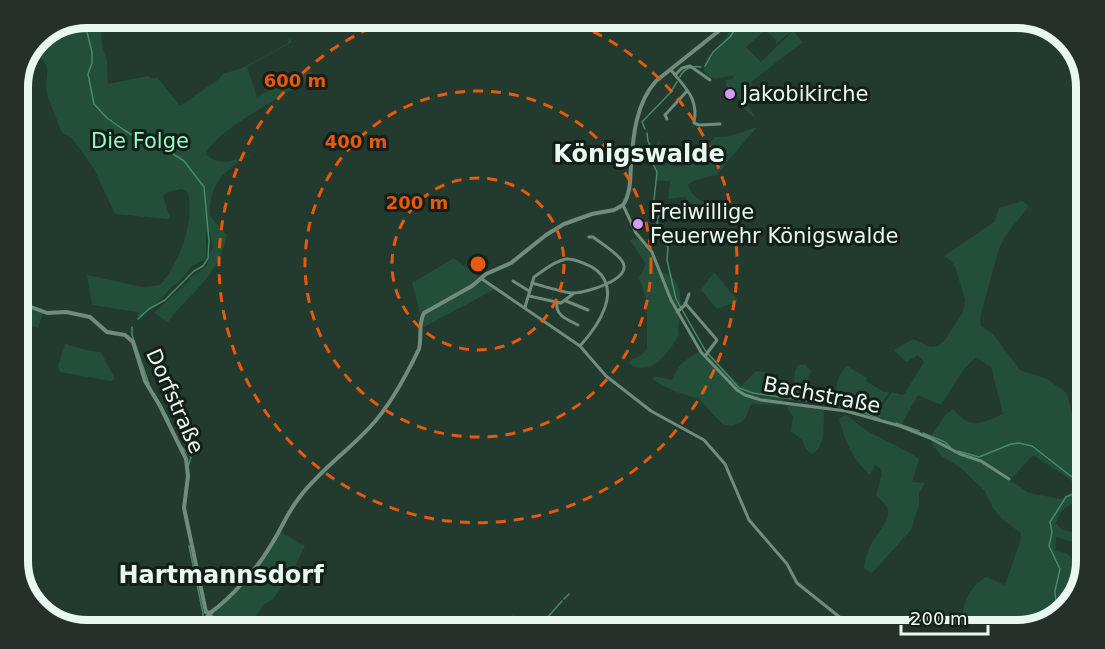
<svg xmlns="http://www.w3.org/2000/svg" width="1105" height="649" font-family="'DejaVu Sans',sans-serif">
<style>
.green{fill:#234e3a;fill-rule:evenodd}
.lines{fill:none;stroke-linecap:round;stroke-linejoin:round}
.stream{stroke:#438b69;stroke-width:1.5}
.minor{stroke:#708c7c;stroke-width:3}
.tertiary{stroke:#708c7c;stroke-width:4}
.ring{fill:none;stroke:#e8590c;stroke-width:3;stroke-dasharray:10 8}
.poi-dot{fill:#d99af7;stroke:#141f19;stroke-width:2}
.labels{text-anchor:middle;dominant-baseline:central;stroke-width:6;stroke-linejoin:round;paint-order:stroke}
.poi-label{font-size:21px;fill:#e9f8ef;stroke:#141f19;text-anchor:start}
.park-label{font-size:21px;fill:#93fac7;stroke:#141f19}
.street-label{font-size:21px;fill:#e9f8ef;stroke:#141f19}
.quarter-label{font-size:24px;font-weight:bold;fill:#e9f8ef;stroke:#141f19}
.rim{fill:none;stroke:#e9f8ef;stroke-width:8}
.centre{fill:#e8590c;stroke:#141f19;stroke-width:3}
.ring-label{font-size:18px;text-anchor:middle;font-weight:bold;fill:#e8590c;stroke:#141f19;stroke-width:6;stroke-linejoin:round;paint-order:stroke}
</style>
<rect width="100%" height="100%" fill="#223b2e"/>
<g class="green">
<path d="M88,18h7v8l6,4 1,15 5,16 1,23 40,-8 4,3 5,-2 23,29 39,-27 5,-6c23,-4 44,-19 64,-30l1,-5 3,4 -45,25 10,30 52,-29 5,8c-24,17 -100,54 -108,78 13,15 33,5 48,-1 -27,14 -46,30 -44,63l17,19c-10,44 -34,54 -59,87l-14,-9 34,-31 4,-6 13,-8 3,-5v-6l5,-10 -3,-15h-4v24l-2,4 -13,7 -13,16 -7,4 -9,11 -22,20 -2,-2v-4l-46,-7 -5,-30 56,12 17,-2c19,-21 35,-63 28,-92l-6,-4 -15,3 -4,4 7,22 -2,1 -53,-5 -22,-47 -22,-30 -9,-4 -15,-38c-4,-21 9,-27 -14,-45l6,-12z"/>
<path d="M738,18h16l6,7 11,7 21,-5 -1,5 -15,12v-4l-11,-10 -19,17 15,15 32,-31 10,11 -52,40 2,9 4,5 -10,7 8,15 -13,-11 -8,-18 -7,1 -2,-10 8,-1 1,-4c-13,2 -21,9 -31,-5l4,-12 18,-19z"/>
<path d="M757,127l-40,47 -24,7 -5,4c4,13 14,18 28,20l-17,8 -14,-16 -17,2 2,-18h-13v-10l-4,-10 6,-21c1,13 8,32 25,25 5,-1 9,-2 13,-6 6,-6 12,-15 18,-22l15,-1z"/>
<path d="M1022,201l7,5 -23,29 -7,14 -19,68 1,9 12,8 27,36 27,9 20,14 12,51 8,9v47c-16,3 -26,6 -31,23l5,6 20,6 -1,9 -24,-7 -1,14 11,2 6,6c-1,15 -1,32 -6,47 -9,30 -79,25 -104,25 -2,-20 5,-44 24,-54l19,8 15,-43 1,-9 -19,-14 -9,-11 -9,-18 -23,-22 -18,-11 -10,-11 -3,-8 16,-24 7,-5c17,21 27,15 50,5l-12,-47 -15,-10 -12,12 -23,36 -23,-10 -17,30 -28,-6 19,-27 10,3 3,-2 19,-31 -6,-7 -12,7 -12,-12 19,-11 17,8 8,-1 7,-6 18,-28 2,-12 -9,-31 -4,-7 -8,-6 50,-34 5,-14zM1033,455l38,25 4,9 -14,10 -32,-6 -48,-32 31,17z"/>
<path d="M634,238c18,4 21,21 28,34 27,9 17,40 16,60l1,3c-11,17 -26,43 -50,29l1,-4c6,-2 14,-5 17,-12v-46l-8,-25 7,-13 -16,-24z"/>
<polygon points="454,258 495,289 424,327 412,283"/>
<polygon points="714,272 738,301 717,309 701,290"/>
<polygon points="18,300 44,310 38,328 18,320"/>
<polygon points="65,344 90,351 101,352 115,379 111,381 60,372 58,366"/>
<path d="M699,352l9,2 33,32 15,-15 11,1 7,5 2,8 9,3 4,6 -9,11 -29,-1 -6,15 -5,4 -8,3 -10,-2 -23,-25 -25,-8 -21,-11 1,-4 18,4c5,-15 14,-21 27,-28z"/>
<polygon points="799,365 806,365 811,371 802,397 793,395 795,370"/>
<path d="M847,366l20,12 -1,3 18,11h6l-19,26 -38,-12c2,-12 3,-31 14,-40z"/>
<path d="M790,402l34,6c-1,15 3,38 -12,46 -5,-4 -8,-6 -9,-13l-12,-10 2,-14 -7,-12z"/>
<path d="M846,415c9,6 16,14 27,19 16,9 31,14 46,25l-7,23 13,1 -6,9v13l-8,25 -39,43 -8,-5c1,-9 4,-19 9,-27 5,-9 21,-25 13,-35 -2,-4 -7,-7 -10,-11l6,-20 -2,-7 -5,-3 -5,10c-18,-17 -25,-33 -31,-57z"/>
<polygon points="279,531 305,546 292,573 273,599 263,605 252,622 237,628 218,621 211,614 253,571"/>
<polygon points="513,615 529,631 494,631 511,616"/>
</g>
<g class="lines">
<g class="stream">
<polyline points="85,24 92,52 92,63 88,74 94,104 107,118 124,130 137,138 161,146 184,161 204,187 209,241 208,258 203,266 194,271 165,300 149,309 138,319"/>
<polyline points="705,66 713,52 730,37 743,18"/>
<path d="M680,77c3,-8 13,-12 21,-10"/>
<polyline points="645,129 642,122 670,93 677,82"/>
<path d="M647,133l1,8 6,13 -2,8 5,10 -3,28 7,13 -4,6c0,7 2,15 8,20l-1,5 4,3 -1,13 9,39 29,51 34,38 14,5 53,8 9,-3 15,1"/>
<polyline points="132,327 132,335 149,384"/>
<polyline points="154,393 169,420"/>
<polyline points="835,400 880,419"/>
<polyline points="896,423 919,431"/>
<polyline points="923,433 945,442 951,448"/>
<polyline points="181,446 191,457 188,467"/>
<polyline points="958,451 979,457 1011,444 1019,443 1032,446 1081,484 1087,484"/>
<polyline points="189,546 203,613 203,631"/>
<polyline points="564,599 569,594"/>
<polyline points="1057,617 1055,591 1060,569 1049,546 1052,532 1050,522 1066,497 1078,492"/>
<polyline points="539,627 562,601"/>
</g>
<g class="minor">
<path d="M671,70c14,18 28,28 23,53l5,2 21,-1"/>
<polyline points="675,75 682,68 690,66 710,80"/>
<polyline points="667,119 665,115 687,91"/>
<polyline points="623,205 636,233 652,252 671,300 701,352 737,390 745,395 761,400 846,411 900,426 930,438 960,454 981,461 1009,479"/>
<polyline points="482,279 580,346 606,376 651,411 704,440 725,464 749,520 787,564 797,583 842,619 864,631"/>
<polyline points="513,281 529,291"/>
<path d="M532,283c8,2 36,11 42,10 11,0 61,-14 48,-32 -6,-9 -20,-17 -29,-24h-4"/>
<polyline points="529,296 561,303 573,294"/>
<polyline points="566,301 588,310"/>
<path d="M557,303c-2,13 12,17 21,22"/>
<polyline points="685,303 717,340 705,356"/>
<path d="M525,307l9,-30c9,-6 20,-16 32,-18 8,-1 18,4 26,8 33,21 6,59 -12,79"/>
<polyline points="677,312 685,305 689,294"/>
<polyline points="205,631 206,618 208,614 218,621 237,628 252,622"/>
</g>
<g class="tertiary">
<path d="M758,18c16,12 32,11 47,0"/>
<path d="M18,302l29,11 19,-1 24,5 17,15 18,3 8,7 12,39 15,25 26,53 2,17 -4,32 22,104 4,1c21,-15 48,-45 61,-68 10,-15 16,-32 28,-47 20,-27 48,-46 71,-71 20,-21 36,-51 49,-78 3,-12 -1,-26 5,-36l48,-27 14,-12 25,-11 35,-28 18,-11 28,-10 22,-4 9,-5c8,-12 7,-26 8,-40 2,-29 5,-62 25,-84l79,-63"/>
</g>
</g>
<g class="ring">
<circle cx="478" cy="264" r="86"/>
<circle cx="478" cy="264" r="173"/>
<path d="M560 18A259 259 0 1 1 396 18"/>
</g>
<g class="poi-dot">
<circle cx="730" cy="94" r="6"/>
<circle cx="638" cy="224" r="6"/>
</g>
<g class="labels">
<g class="poi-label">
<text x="742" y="94">Jakobikirche</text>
<text x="650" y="212">Freiwillige<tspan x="650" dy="24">Feuerwehr Königswalde</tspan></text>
</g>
<g class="park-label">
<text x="140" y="141">Die Folge</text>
</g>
<g class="street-label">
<text transform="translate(822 395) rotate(11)">Bachstraße</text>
<text transform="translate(175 401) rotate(66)">Dorfstraße</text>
</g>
<g class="quarter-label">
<text x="639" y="154">Königswalde</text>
<text x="221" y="575">Hartmannsdorf</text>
</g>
</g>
<path d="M0 0H1105V649H0ZM87 28H1017A59 59 0 0 1 1076 87V561A59 59 0 0 1 1017 620H87A59 59 0 0 1 28 561V87A59 59 0 0 1 87 28Z" fill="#25302a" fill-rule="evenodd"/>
<path class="rim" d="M87 28H1017A59 59 0 0 1 1076 87V561A59 59 0 0 1 1017 620H87A59 59 0 0 1 28 561V87A59 59 0 0 1 87 28Z"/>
<circle cx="478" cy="264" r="9" class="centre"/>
<g class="ring-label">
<text x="295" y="87">600 m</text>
<text x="356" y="148">400 m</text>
<text x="417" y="209">200 m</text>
</g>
<path d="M901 625v9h87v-9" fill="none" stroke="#e9f8ef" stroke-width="3"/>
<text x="910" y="625" font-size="18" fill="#e9f8ef" stroke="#141f19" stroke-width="4.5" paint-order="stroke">200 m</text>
</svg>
